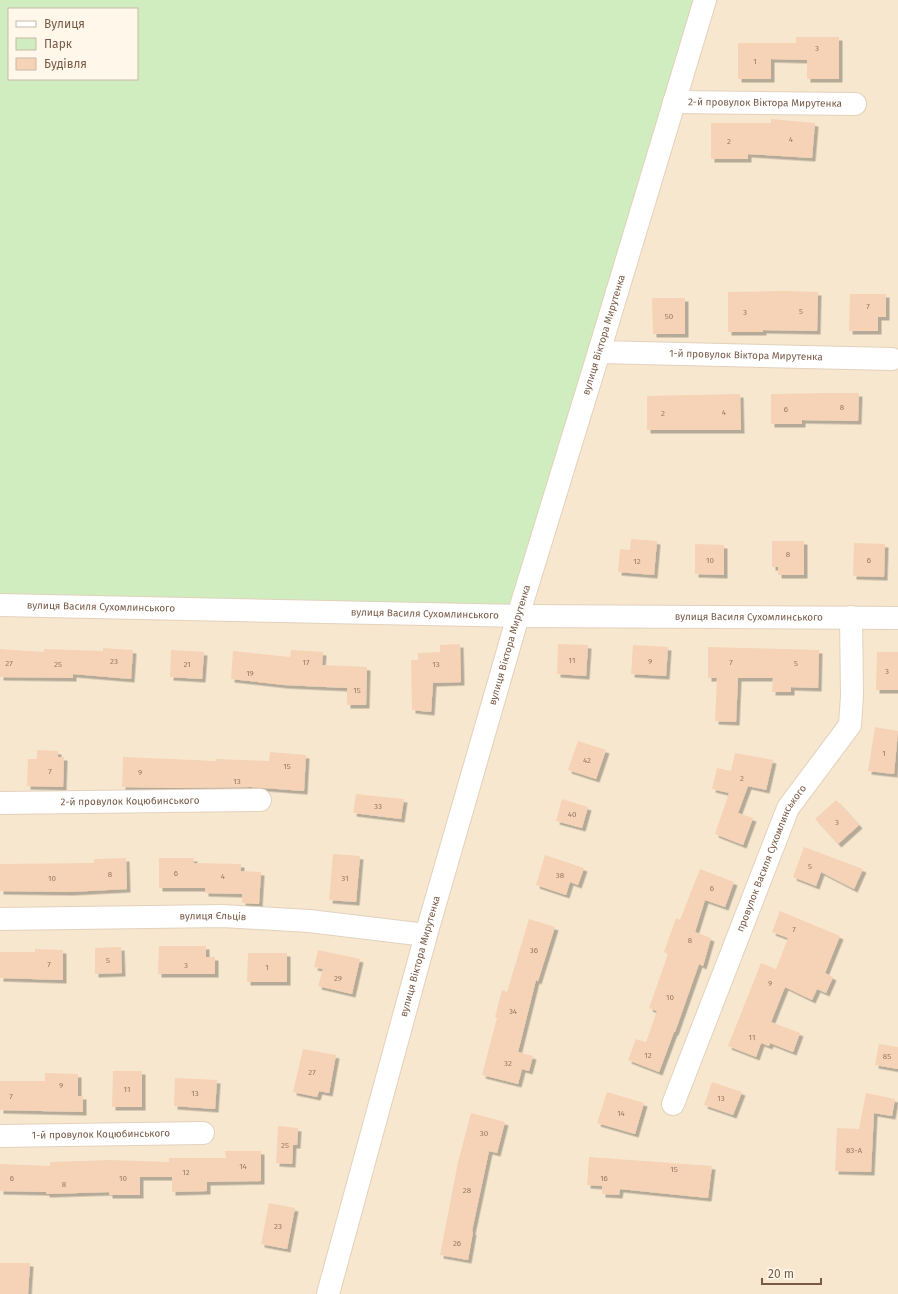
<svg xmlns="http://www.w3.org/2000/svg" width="898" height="1294" font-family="'Fira Sans',sans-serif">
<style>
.residential{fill:#f7e7cf}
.green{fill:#cfedbf;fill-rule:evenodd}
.building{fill:#f6d3b6;filter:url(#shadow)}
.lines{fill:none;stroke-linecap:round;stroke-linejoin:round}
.minor-casing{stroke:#e3d1bc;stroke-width:24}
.tertiary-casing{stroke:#e3d1bc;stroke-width:24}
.minor{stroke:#fff;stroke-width:22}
.tertiary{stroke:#fff;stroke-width:22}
.labels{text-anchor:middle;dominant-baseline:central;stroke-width:3;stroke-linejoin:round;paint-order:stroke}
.number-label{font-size:8px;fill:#987862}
.street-label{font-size:10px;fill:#785a46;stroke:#fff8ea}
</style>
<defs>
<filter id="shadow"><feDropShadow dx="3.5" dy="3.5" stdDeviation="0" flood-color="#0004"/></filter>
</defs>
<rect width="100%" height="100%" fill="#fef5e1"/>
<polygon class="residential" points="698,0 898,0 898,1294 0,1294 0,597"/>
<path class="green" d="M0,0h698l-176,611 -522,-14zM9,9h128v70h-128z"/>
<g class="building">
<polygon points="796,37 839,37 839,79 807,79 807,60 771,59 771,79 738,79 738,43 796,43"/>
<polygon points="771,119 815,123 812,158 748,154 748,159 711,159 711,123 771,123"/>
<polygon points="786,291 818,292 817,331 763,330 763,332 728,332 728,292"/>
<polygon points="850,294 886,294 886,317 878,317 878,331 849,331"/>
<polygon points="652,298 685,298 685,334 653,334"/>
<polygon points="827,393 859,393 858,421 802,420 802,424 771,424 771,394"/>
<polygon points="740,394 741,430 647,430 647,396"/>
<polygon points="631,539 657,541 654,575 618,572 620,549 630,550"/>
<polygon points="772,541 804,541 804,575 778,575 778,567 772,567"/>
<polygon points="854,543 885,544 884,577 853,576"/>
<polygon points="695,544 724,545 724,575 695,574"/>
<polygon points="460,644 461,682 433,683 431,712 412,710 411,660 418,660 418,653 440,652 440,645"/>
<polygon points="558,644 588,645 586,676 557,674"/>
<polygon points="633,645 668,647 666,676 631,674"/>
<polygon points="708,647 819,650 818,688 791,687 791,692 772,692 773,678 738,678 736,722 715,721 717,678 708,678"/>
<polygon points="103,648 133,650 131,679 73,674 73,678 0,677 0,649 44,652 44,649 103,651"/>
<polygon points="171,650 204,652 202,679 170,677"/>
<polygon points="291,650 323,652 322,665 367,667 366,705 347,705 347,688 284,685 231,679 233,651 290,657"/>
<polygon points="877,652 898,652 898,690 876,690"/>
<polygon points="875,727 898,731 894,774 868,771"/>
<polygon points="578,741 606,750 596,779 568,770"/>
<polygon points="37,750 58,751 58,757 64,757 63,787 27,786 28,759 37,759"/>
<polygon points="270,752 306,755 304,791 251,787 177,788 122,787 123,757 216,761 216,759 269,761"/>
<polygon points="735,753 773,760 766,790 748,786 738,813 753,818 743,845 715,834 729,793 712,789 717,768 731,771"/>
<polygon points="356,794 404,799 401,819 353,813"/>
<polygon points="562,799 588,807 582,828 556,821"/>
<polygon points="836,800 859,825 838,844 815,819"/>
<polygon points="804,847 863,869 854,889 821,872 816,886 793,877"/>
<polygon points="333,854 360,856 356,902 329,900"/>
<polygon points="545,855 584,868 578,885 570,882 566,895 536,885"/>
<polygon points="126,858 127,889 69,892 0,891 0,864 94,863 94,859"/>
<polygon points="159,858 194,858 194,863 241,864 241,871 261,872 259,904 242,903 242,894 205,893 205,888 159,888"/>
<polygon points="700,869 734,882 725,907 705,900 695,932 711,938 703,966 699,964 675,1032 674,1032 659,1072 628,1060 636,1039 646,1042 657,1011 649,1008 668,954 664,952 676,918 680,920"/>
<polygon points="780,911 840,936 825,973 833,977 826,993 817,989 812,1000 785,987 771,1022 800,1033 793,1052 770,1043 769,1046 761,1043 756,1057 728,1046 761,963 776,969 788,938 772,932"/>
<polygon points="529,919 555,927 538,981 536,980 518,1052 533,1056 529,1071 522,1069 518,1084 482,1075 497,1018 495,1017 502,990 507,992"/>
<polygon points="159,946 206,946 206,957 215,957 215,974 158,974"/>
<polygon points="121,947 122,973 95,974 95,948"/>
<polygon points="35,949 63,950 63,980 0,978 0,952 35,952"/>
<polygon points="318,950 360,959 352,994 318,986 323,969 314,967"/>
<polygon points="248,953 287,953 287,982 247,982"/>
<polygon points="879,1044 898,1047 898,1069 875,1065"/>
<polygon points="303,1049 336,1055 329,1093 319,1091 317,1097 293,1092"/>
<polygon points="113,1071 142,1071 142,1107 112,1107"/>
<polygon points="45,1073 78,1074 78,1096 83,1096 83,1112 0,1110 0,1081 45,1081"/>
<polygon points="175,1078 217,1080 215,1109 174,1106"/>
<polygon points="712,1082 742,1092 733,1115 704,1105"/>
<polygon points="607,1092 644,1103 635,1134 597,1123"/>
<polygon points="866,1093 895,1099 892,1116 874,1113 871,1172 835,1171 837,1128 859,1129"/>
<polygon points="471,1113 505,1122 497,1153 489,1151 472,1231 473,1232 468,1260 440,1255 458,1162"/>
<polygon points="278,1126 298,1128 297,1145 293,1145 292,1164 276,1163"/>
<polygon points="225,1151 261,1151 261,1181 207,1182 207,1191 172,1192 172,1177 140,1177 140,1195 109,1195 109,1192 46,1194 46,1192 0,1191 0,1164 50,1166 50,1162 110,1160 169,1162 169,1158 226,1158"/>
<polygon points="589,1157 712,1166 708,1198 620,1189 619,1195 602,1194 602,1186 587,1185"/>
<polygon points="269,1203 295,1208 287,1249 261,1244"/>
<polygon points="0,1263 30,1263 28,1294 0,1294"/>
</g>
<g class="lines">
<g class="minor-casing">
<g id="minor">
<path id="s1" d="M674,102l181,2"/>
<path id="s2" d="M599,352l293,7"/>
<path id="s3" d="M0,605l518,11 380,2"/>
<path id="s4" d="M0,803l260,-3"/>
<path id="s5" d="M0,919l223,-3 86,5 117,14"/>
<path id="s6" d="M673,1104l115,-296 62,-83 2,-29 -1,-79"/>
<path id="s7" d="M0,1136l203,-3"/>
</g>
</g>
<g class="tertiary-casing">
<g id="tertiary">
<path id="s8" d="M328,1294l98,-359 92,-319 81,-264 106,-352"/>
</g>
</g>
<use href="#minor" class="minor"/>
<use href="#tertiary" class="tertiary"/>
</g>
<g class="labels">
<g class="number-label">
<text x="817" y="48">3</text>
<text x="755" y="61">1</text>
<text x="791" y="139">4</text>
<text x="729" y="141">2</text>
<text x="868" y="306">7</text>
<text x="801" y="311">5</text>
<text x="745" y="312">3</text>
<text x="669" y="316">50</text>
<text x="842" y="407">8</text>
<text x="786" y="409">6</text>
<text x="724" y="412">4</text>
<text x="663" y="413">2</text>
<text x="788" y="554">8</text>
<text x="710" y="560">10</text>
<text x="869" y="560">6</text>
<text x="637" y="561">12</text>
<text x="572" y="660">11</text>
<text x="114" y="661">23</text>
<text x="650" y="661">9</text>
<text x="306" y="662">17</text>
<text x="731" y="662">7</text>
<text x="9" y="663">27</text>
<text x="796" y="663">5</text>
<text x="58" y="664">25</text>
<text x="187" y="664">21</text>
<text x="436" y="664">13</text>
<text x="887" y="671">3</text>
<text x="250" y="673">19</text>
<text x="357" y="690">15</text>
<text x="884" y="753">1</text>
<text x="587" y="760">42</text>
<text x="287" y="766">15</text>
<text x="50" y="771">7</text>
<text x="140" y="772">9</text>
<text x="742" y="778">2</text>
<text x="237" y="781">13</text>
<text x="378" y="806">33</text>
<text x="572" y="814">40</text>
<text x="837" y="822">3</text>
<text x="810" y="866">5</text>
<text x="176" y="873">6</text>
<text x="110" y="874">8</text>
<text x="560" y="875">38</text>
<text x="223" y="876">4</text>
<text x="52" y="878">10</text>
<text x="345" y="878">31</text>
<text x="712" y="888">6</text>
<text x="794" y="929">7</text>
<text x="690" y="940">8</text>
<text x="534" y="950">36</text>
<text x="108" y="960">5</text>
<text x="49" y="964">7</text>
<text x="186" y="965">3</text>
<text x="267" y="967">1</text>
<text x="338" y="978">29</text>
<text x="770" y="983">9</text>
<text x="670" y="997">10</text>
<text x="513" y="1011">34</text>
<text x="752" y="1037">11</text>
<text x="648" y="1055">12</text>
<text x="887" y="1056">85</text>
<text x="508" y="1063">32</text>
<text x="312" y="1072">27</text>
<text x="61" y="1085">9</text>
<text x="127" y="1089">11</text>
<text x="195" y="1093">13</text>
<text x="11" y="1096">7</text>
<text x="721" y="1098">13</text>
<text x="621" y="1113">14</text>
<text x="484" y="1133">30</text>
<text x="285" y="1145">25</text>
<text x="854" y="1150">83-А</text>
<text x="243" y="1166">14</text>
<text x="674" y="1169">15</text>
<text x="186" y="1172">12</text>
<text x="12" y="1178">6</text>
<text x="123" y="1178">10</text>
<text x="604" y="1178">16</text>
<text x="64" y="1184">8</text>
<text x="467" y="1190">28</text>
<text x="278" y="1226">23</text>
<text x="457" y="1243">26</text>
</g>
<g class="street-label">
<text stroke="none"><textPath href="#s1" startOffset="91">2-й провулок Віктора Мирутенка</textPath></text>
<text stroke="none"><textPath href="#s8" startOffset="998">вулиця Віктора Мирутенка</textPath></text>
<text stroke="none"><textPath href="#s2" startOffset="147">1-й провулок Віктора Мирутенка</textPath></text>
<text stroke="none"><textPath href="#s3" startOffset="101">вулиця Василя Сухомлинського</textPath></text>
<text stroke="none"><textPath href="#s3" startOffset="425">вулиця Василя Сухомлинського</textPath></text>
<text stroke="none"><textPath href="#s3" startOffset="749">вулиця Василя Сухомлинського</textPath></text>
<text stroke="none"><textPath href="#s8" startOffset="674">вулиця Віктора Мирутенка</textPath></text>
<text stroke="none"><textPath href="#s4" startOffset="130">2-й провулок Коцюбинського</textPath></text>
<text stroke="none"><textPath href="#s6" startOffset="265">провулок Василя Сухомлинського</textPath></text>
<text stroke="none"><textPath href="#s5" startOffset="213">вулиця Єльців</textPath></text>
<text stroke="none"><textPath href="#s8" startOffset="350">вулиця Віктора Мирутенка</textPath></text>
<text stroke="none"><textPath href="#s7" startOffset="101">1-й провулок Коцюбинського</textPath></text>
</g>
</g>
<rect x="8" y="8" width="130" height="72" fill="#fff8ea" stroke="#c9b9a8"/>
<rect x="16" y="21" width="20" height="6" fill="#ffffff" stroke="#c9b9a8"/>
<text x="44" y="28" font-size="12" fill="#785a46">Вулиця</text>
<rect x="16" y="38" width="20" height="12" fill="#cfedbf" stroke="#c9b9a8"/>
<text x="44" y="48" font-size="12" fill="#785a46">Парк</text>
<rect x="16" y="58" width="20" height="12" fill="#f6d3b6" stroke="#c9b9a8"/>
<text x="44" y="68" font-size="12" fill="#785a46">Будівля</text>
<path d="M762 1278v6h59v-6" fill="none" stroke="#785a46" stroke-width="2"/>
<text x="768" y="1278" font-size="12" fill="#785a46" stroke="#fff8ea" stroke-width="3" paint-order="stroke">20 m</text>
</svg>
